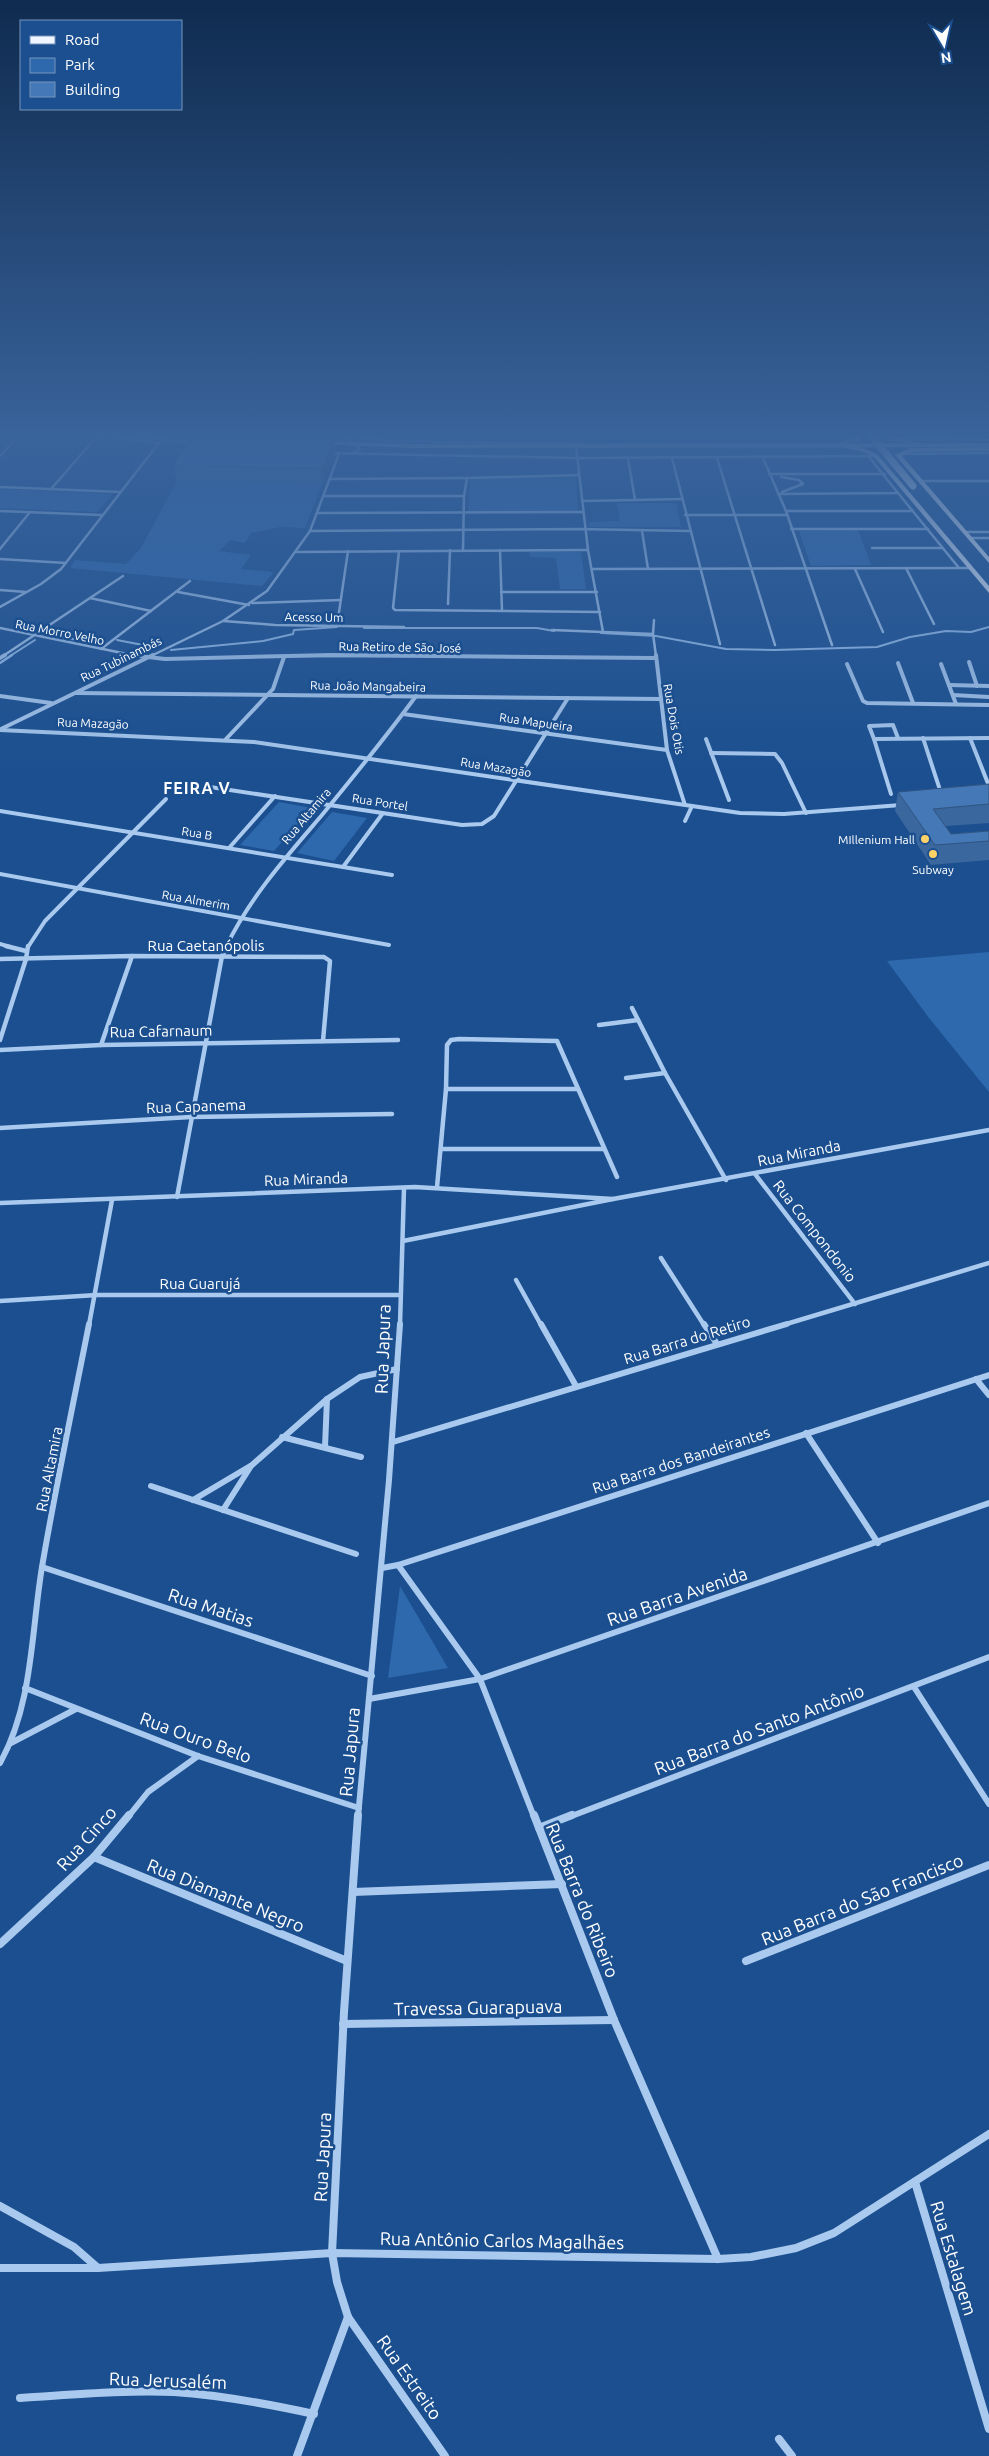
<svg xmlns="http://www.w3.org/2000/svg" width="989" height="2456" font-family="Ubuntu,sans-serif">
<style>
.green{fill:#2e69ad}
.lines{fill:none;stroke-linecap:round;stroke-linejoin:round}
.stream-far1{stroke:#9cc4f0;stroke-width:2}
.stream{stroke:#9cc4f0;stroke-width:2.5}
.minor-far4{stroke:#a9c9ee;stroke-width:2.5}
.minor-far3{stroke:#a9c9ee;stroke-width:4}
.minor-far2{stroke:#a9c9ee;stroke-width:4.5}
.minor-far1{stroke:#a9c9ee;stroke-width:6}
.minor{stroke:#a9c9ee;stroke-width:8}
.primary{fill:#f0f6ff;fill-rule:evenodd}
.trunk{fill:#f8faff;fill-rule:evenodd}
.primary-bridge{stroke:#f0f6ff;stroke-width:7}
.wall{fill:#3a679d}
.shaded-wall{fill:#305480}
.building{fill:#4478b7;stroke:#305480}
.poi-dot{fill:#ffd166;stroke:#1b4f8f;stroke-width:2}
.labels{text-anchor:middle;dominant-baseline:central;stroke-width:5;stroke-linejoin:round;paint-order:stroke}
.far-street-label{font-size:12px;fill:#fff;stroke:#1b4f8f}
.far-poi-label{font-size:12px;fill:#fff;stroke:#1b4f8f;text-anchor:end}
.street-label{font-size:15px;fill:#fff;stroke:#1b4f8f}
.far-district-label{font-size:16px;font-weight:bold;letter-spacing:1px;fill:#fff;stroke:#1b4f8f}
.near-street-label{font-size:18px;fill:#fff;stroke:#1b4f8f}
</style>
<rect width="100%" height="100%" fill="#1b4f8f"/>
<g class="green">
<polygon points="195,447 333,455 305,528 280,527 251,533 245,543 230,540 219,551 251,555 241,569 274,572 262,586 70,568 75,560 126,564 141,548"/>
<polygon points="576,477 578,511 468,511 470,479 475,478"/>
<polygon points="0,489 113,494 97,512 0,508"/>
<polygon points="617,503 676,503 681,527 589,527 588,522 620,521"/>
<polygon points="858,530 871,565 811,566 799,531"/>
<polygon points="529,552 581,552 586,589 560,589 556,558 531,557"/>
<polygon points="279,802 312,808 274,851 240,845"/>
<polygon points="332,812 367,818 334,861 297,853"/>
<polygon points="989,952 989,1092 929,1018 887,961"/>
<polygon points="400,1586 448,1668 388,1678"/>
</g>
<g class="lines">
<g class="stream-far1">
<polyline points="364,628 537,628 554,631"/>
<polyline points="601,633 656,636 726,649 774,650 877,647 910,637 946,631 971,632 989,627"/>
<polyline points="46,634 100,644"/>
<polyline points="117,640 153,647"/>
<polyline points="171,650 263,641 293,634 294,630 337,627"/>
<polyline points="10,656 35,640"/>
</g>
<polyline class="stream" points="0,663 12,655"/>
<g class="minor-far4">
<polyline points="78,432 159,443"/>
<polyline points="108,432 194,443"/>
<polyline points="350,436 387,441 584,444"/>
<polyline points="348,438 360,449 354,453"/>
<polyline points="900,439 989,440"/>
<polyline points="334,444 355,432"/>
<polyline points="576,446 588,550 603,632"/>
<polyline points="329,453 577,458 876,456"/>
<polyline points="901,454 989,453"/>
<polyline points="0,456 22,432"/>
<polyline points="628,458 635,500 682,499"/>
<polyline points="672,458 720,644"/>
<polyline points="717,458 775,645"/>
<polyline points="763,458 786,511 832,645"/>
<polyline points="769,474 885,474"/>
<polyline points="781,477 799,480 803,484 782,492"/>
<polyline points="330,479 467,478"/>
<polyline points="920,481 989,481"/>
<polyline points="0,487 121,492"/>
<polyline points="51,489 92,442 110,432"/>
<polyline points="898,493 959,568"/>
<polyline points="778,494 898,493 869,457"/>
<polyline points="324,496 464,496"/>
<polyline points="582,501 635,500"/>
<polyline points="0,511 101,515"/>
<polyline points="786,511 913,511"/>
<polyline points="318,513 583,512"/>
<polyline points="685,515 787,515"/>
<polyline points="791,529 928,529"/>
<polyline points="310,531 579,529 690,531"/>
<polyline points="642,531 648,569"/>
<polyline points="964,532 989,532"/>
<polyline points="969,538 989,538"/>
<polyline points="872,548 943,548"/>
<polyline points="0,549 30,512"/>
<polyline points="463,550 464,496 467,478 579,475"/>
<polyline points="500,550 502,611"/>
<polyline points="399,551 393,608 395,610 600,612"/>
<polyline points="296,552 588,550"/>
<polyline points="0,559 66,563"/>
<polyline points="906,568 934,624"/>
<polyline points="593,569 970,568"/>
<polyline points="855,569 883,632"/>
<polyline points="0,590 26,592"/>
<polyline points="178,592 249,605"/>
<polyline points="501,592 597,592"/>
<polyline points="90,598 151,611"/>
<polyline points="252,603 341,600"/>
<polyline points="448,604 450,550"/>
<polyline points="0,607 41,584 61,569 162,439"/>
<polyline points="338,619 348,551"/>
<polyline points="224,621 275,625 404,627"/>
<polyline points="0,628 137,656"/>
<polyline points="552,630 653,634 654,620"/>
<polyline points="653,634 656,656"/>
<polyline points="101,649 190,581"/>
<polyline points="3,656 123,576"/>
<polyline points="151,656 223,621 267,591 310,531 339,454"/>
<polyline points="281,656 460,656"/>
</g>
<g class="minor-far3">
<polyline points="131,655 165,659 331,655 654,658"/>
<polyline points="656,655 667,750 685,805"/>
<polyline points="0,658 5,655"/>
<polyline points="969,662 977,686"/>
<polyline points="898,663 913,703"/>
<polyline points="847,664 863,701 867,703 989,705"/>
<polyline points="941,664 956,704"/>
<polyline points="949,685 989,686"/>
<polyline points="76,693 660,699"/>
<polyline points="953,695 989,697"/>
<polyline points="0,696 51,703"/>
<polyline points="403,714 667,750"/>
<polyline points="1,729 153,655"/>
<polyline points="0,730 254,742 740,813 784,814 901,805"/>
<polyline points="923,738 940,790"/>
<polyline points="970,738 989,786"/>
<polyline points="226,739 273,689 284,657"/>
<polyline points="706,739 729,800"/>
<polyline points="874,739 869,726 893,725 898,738"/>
<polyline points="711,753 775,754 782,763 806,813"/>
<polyline points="210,787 462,825 482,824 494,816 568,698"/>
<polyline points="891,794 874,739 989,738"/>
<polyline points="0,811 392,875"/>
<polyline points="685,821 692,806"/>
<polyline points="229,848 275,796"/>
<polyline points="343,867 383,813"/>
<polyline points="0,874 389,945"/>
<polyline points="0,944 10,947"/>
<polyline points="28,947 45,921 166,799"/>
<path d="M226,947c24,-50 61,-91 96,-132 32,-39 64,-78 94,-119"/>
</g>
<g class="minor-far2">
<polyline points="6,946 26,951"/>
<polyline points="0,959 132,956 324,957 330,961 323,1041"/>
<polyline points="632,1008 665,1073 726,1180"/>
<polyline points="599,1025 638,1020"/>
<polyline points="0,1040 26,959 28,946"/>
<polyline points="101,1045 132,956"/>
<polyline points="0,1050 101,1045 398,1040"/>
<polyline points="626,1078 665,1073"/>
<polyline points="446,1089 578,1089"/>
<polyline points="0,1128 191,1117 392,1114"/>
<polyline points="441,1149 604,1149"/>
<polyline points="755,1174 855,1304"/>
<polyline points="437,1187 446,1089 447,1045 451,1040 459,1039 557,1041 617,1177"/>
<polyline points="177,1197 222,956 227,946"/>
<polyline points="0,1203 415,1187 613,1199"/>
<polyline points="403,1241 613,1199 989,1130"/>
<polyline points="661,1258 704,1325"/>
<polyline points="516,1280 541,1325"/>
<polyline points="0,1301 97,1295 399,1295"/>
<polyline points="89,1325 112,1200"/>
<polyline points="400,1325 404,1188"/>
<polyline points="783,1325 989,1263"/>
</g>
<g class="minor-far1">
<polyline points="541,1324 576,1386"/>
<polyline points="704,1324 717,1344"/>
<polyline points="976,1379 989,1395"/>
<polyline points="806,1433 878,1543"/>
<polyline points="282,1437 361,1457"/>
<polyline points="393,1442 787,1324"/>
<polyline points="325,1447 327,1399"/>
<polyline points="151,1486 356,1554"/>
<polyline points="193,1500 252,1465 327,1399 360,1377 397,1369"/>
<polyline points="223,1510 251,1466"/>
<polyline points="398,1565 480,1679 534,1817"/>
<polyline points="42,1567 372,1676"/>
<polyline points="382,1568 398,1565 989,1375"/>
<polyline points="914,1687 989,1804"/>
<polyline points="25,1688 198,1756 359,1808"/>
<polyline points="369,1699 480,1679 989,1503"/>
<polyline points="11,1743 76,1709"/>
<path d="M0,1763c33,-59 31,-130 42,-196 14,-82 31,-162 47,-243"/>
<polyline points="128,1817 148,1792 198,1756"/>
<polyline points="358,1817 389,1480 400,1324"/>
<polyline points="569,1817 989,1657"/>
</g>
<g class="minor">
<polyline points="358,1815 344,2012 332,2253 337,2282 348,2317 445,2456"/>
<polyline points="534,1815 614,2020 718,2259"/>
<polyline points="539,1828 572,1815"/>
<polyline points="94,1857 347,1961"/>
<polyline points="353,1892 562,1884"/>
<polyline points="0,1944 94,1857 129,1815"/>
<polyline points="746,1961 989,1865"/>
<polyline points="343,2024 614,2020"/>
<polyline points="915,2182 989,2429"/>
<polyline points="0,2206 74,2247 98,2268 332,2253 718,2259 751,2257 796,2248 834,2233 989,2134"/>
<polyline points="0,2268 97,2268"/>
<path d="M20,2398c51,-3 102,-8 154,-6 47,3 94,12 140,22"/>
<polyline points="779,2439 792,2456"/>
<polyline points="297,2456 348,2317"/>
</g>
<g class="primary">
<polygon points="854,432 860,432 861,440 843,444 864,448 878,455 989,586 989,593 874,457 860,451 831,445 856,438"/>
<polygon points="876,432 884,432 892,437 924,444 921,446 888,440"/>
<polygon points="989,447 989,451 911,452 902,456 989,557 989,563 895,455 910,448"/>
</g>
<polygon class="trunk" points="317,441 412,444 989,443 989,447 412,448 315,444"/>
<polyline class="primary-bridge" points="868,432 913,486"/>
</g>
<g class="wall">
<polygon points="334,439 335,454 323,483 176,480 174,465"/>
<polygon points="989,784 989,823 946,826 951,834 989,831 989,860 931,865 895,811 898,792"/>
</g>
<polygon class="shaded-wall" points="334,439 335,454 323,483 322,468"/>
<g class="building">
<polygon points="194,432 234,432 334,439 322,468 174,465"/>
<polygon points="989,784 989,804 933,809 951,834 989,831 989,841 935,845 898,792"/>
</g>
<linearGradient id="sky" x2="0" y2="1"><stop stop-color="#0f2b4f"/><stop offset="0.56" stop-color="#39639b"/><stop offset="1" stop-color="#39639b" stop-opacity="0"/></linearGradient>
<rect width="989" height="776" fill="url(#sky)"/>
<g class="poi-dot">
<circle cx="925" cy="839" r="5"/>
<circle cx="933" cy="854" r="5"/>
</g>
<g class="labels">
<g class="far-street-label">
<text transform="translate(314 617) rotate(1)">Acesso Um</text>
<text transform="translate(60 632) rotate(11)">Rua Morro Velho</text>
<text transform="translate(400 647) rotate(1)">Rua Retiro de São José</text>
<text transform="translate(121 659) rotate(-26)">Rua Tubinambás</text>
<text transform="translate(368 686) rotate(1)">Rua João Mangabeira</text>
<text transform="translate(674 719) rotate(80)">Rua Dois Otis</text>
<text transform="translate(536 722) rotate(8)">Rua Mapueira</text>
<text transform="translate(93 723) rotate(2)">Rua Mazagão</text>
<text transform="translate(496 767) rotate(9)">Rua Mazagão</text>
<text transform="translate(380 802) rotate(9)">Rua Portel</text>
<text transform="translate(306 816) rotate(-50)">Rua Altamira</text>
<text transform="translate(197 833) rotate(9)">Rua B</text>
<text transform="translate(196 900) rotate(10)">Rua Almerim</text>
</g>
<g class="far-poi-label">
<text x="915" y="839">MIllenium Hall</text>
<text x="933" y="869" text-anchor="middle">Subway</text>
</g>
<g class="street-label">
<text x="206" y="945">Rua Caetanópolis</text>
<text transform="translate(161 1031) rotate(-1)">Rua Cafarnaum</text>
<text transform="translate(196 1106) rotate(-2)">Rua Capanema</text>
<text transform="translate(799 1153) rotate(-11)">Rua Miranda</text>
<text transform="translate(306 1179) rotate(-2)">Rua Miranda</text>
<text transform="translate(815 1231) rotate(52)">Rua Compondonio</text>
<text x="200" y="1283">Rua Guarujá</text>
<text transform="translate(687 1340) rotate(-17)">Rua Barra do Retiro</text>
<text transform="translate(681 1460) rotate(-18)">Rua Barra dos Bandeirantes</text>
<text transform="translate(49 1469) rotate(-79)">Rua Altamira</text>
</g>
<g class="far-district-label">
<text x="197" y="788">FEIRA V</text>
</g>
<g class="near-street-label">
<text transform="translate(382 1349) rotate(-88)">Rua Japura</text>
<text transform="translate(677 1596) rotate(-19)">Rua Barra Avenida</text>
<text transform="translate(211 1607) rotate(18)">Rua Matias</text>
<text transform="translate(759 1729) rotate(-21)">Rua Barra do Santo Antônio</text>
<text transform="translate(196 1737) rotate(20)">Rua Ouro Belo</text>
<text transform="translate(349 1752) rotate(-85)">Rua Japura</text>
<text transform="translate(86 1838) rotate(-48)">Rua Cinco</text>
<text transform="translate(226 1895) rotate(22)">Rua Diamante Negro</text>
<text transform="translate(862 1899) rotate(-22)">Rua Barra do São Francisco</text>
<text transform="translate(583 1900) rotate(68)">Rua Barra do Ribeiro</text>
<text transform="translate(478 2007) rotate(-1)">Travessa Guarapuava</text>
<text transform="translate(322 2157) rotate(-87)">Rua Japura</text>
<text transform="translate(502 2240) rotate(1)">Rua Antônio Carlos Magalhães</text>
<text transform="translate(954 2258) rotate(73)">Rua Estalagem</text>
<text transform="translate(410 2377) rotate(55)">Rua Estreito</text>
<text transform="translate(168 2380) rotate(2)">Rua Jerusalém</text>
</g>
</g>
<rect x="20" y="20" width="162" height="90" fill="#1b4f8f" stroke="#7695bc"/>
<rect x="30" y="36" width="25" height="8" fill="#f0f6ff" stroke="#7695bc"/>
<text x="65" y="45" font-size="15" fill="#ffffff">Road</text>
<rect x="30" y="58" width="25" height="15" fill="#2e69ad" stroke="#7695bc"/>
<text x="65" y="70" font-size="15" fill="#ffffff">Park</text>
<rect x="30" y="82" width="25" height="15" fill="#4478b7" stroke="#7695bc"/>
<text x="65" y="95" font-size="15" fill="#ffffff">Building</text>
<g transform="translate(944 45) rotate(171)" stroke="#1b4f8f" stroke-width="4" paint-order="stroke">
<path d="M0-4L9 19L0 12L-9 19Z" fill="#ffffff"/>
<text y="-8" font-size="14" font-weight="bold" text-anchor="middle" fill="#ffffff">N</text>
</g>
</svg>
